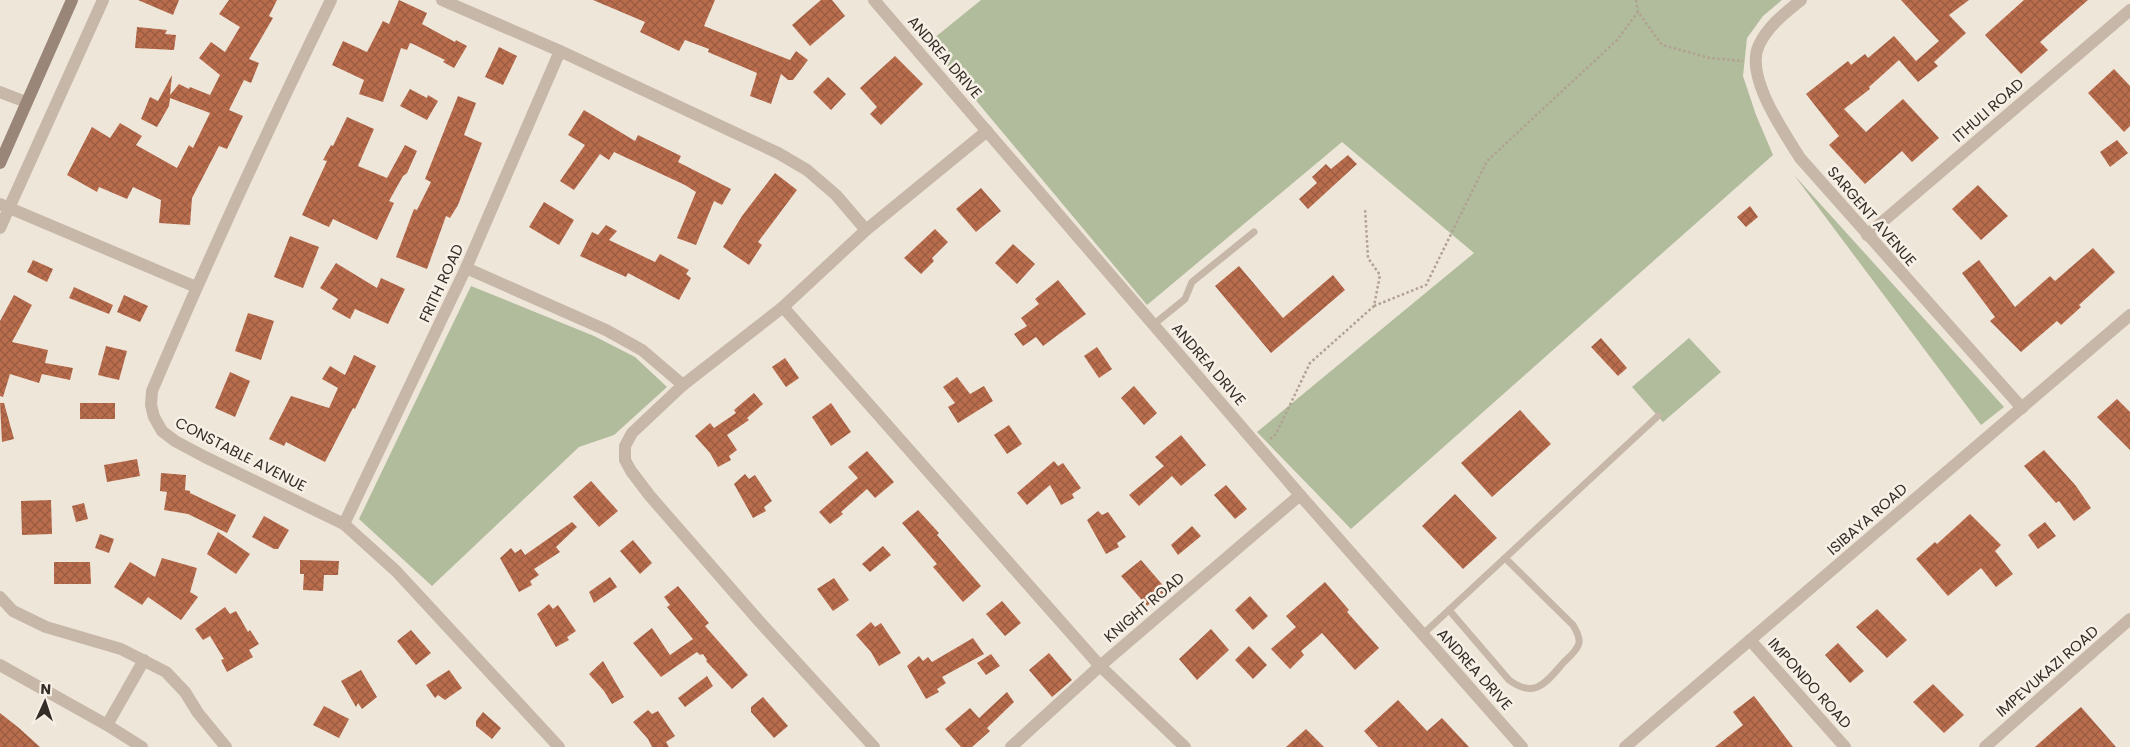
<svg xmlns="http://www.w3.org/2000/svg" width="2130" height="747" font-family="Poppins,sans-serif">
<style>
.grass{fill:#b0bc9c}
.building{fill:url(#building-cross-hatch)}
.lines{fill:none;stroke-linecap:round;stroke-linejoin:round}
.path{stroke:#b1a192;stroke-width:2.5;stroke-dasharray:2.5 2.5;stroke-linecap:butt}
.lane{stroke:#c6b7a8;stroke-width:7}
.street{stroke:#c6b7a8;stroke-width:12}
.secondary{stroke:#998679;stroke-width:12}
.labels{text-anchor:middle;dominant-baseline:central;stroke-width:5;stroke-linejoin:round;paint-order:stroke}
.street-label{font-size:15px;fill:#332c27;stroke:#f7f0e6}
</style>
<defs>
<pattern id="building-cross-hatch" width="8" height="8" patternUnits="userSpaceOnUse" patternTransform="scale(1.25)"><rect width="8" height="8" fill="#ba6d4d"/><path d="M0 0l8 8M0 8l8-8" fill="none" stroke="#985a40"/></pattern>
</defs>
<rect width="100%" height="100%" fill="#efe6da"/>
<g class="grass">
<polygon points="981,0 1782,0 1763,16 1747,38 1743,76 1756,115 1773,155 1351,529 1257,432 1474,253 1342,142 1147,305 928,43"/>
<polygon points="1794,175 2004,407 1981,425"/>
<polygon points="471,286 594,336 635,357 667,387 614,435 579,447 432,586 359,519"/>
<polygon points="1689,338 1721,372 1663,422 1632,387"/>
</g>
<g class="building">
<polygon points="138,0 179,0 173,15"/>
<polygon points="229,0 277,0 269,16 273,18 249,59 259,63 251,83 244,80 229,110 243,116 227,149 219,146 192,198 190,225 159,223 161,200 133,187 127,199 99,187 97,192 67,175 92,127 110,138 120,123 142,136 136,145 177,168 189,145 193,148 210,113 170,98 169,106 157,127 141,119 150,97 158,101 172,75 170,95 179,84 189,89 190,87 210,95 220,75 199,58 211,42 225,52 240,27 219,14"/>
<polygon points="399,0 427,13 422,24 455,42 456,40 467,46 454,68 443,62 445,60 413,44 410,43 407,50 401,48 383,102 359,94 364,80 332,65 343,41 367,52 383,21 389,24"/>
<polygon points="593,0 715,0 704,26 790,60 796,51 808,60 793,80 788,80 781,74 771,104 750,96 757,73 708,52 709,49 685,40 679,51 640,32 645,22"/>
<polygon points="821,0 832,0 845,16 810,46 792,25"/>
<polygon points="1901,0 1969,0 1949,15 1966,33 1934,62 1938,66 1918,82 1899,60 1869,87 1870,89 1844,109 1866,132 1903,99 1939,138 1912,162 1902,151 1865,184 1829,145 1839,136 1806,94 1848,61 1851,65 1865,54 1868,58 1894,36 1916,61 1939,41"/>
<polygon points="2024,0 2088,0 2040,42 2048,50 2021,74 1985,35"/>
<polygon points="137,27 167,30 165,34 176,35 174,50 135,48"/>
<polygon points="499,47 517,56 503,85 485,77"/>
<polygon points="895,56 923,84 881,125 870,114 877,107 860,88"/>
<polygon points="2114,69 2130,86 2130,126 2124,132 2088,93"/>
<polygon points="828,77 846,94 831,110 813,92"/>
<polygon points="410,89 427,98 428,95 438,101 427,120 400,106"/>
<polygon points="458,96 476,103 464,135 482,143 458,205 450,218 446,216 427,269 396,257 414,209 417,210 431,182 425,179"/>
<polygon points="584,110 635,141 638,135 681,156 678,162 731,189 722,205 714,201 696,245 677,238 696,192 685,185 614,152 609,160 600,154 574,190 560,181 585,145 568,135"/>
<polygon points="347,117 374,129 358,166 387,178 405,145 417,151 407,173 403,176 389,201 394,203 377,240 333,219 329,227 302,215 327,161 323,160 331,145 333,146"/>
<polygon points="2117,140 2128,153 2110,167 2100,152"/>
<polygon points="1348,155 1357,164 1308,209 1299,199 1317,183 1312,177 1326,164 1331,169"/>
<polygon points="775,173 797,190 758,242 762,245 749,265 723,247 742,216"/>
<polygon points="1978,185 2008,216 1981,240 1952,209"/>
<polygon points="981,188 1001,211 976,232 956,209"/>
<polygon points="544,202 574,220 559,245 529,227"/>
<polygon points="1750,206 1758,217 1746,227 1737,217"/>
<polygon points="606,225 617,231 609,240 655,262 660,254 689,270 686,274 691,278 679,300 628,273 626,277 580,256 592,232 598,235"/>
<polygon points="935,229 948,242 932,258 934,261 921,274 904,258"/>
<polygon points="290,236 319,247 303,288 274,277"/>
<polygon points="1013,244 1035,264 1017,284 995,263"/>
<polygon points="2093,248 2115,272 2079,305 2081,307 2061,325 2057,321 2021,352 1990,321 1995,317 1962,273 1979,260 2015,307 2050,276 2055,281"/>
<polygon points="33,260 53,269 47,282 27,272"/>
<polygon points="336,263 377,288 381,278 405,289 388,324 355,309 350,319 332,309 338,299 320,288"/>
<polygon points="1239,266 1283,318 1333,275 1345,290 1271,353 1215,286"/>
<polygon points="1058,280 1086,314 1043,346 1036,337 1023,346 1014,334 1027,326 1021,318 1039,304 1035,299"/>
<polygon points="74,287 113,305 109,314 69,298"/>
<polygon points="14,295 32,305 12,342 48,350 45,363 73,368 70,380 42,374 39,383 10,374 3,397 0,396 0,321"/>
<polygon points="124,295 148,306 140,322 117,312"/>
<polygon points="248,313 274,321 261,360 235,351"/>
<polygon points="1601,338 1627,368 1618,376 1591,347"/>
<polygon points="106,346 127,351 119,380 98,375"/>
<polygon points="1097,347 1112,369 1099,378 1084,356"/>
<polygon points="354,355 376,366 355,409 353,408 325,462 286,442 284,446 269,439 291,396 329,408 338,388 322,379 330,366 345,375"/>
<polygon points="785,358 799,378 786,387 772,367"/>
<polygon points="230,372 250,381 235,417 215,408"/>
<polygon points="957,377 970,394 984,386 993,401 958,423 948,407 955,403 943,387"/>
<polygon points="1134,386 1157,413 1144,425 1121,398"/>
<polygon points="754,393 763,404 747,418 749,420 727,435 737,450 729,456 731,460 718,467 710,453 695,436 710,423 714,428 736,413 734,410"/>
<polygon points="2117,399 2130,412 2130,450 2097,417"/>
<polygon points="0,403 4,403 14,439 2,442"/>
<rect x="80" y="403" width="35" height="16"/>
<polygon points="831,403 851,432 831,446 812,417"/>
<polygon points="1520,410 1551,444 1492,497 1461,463"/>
<polygon points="1009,425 1022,444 1007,454 994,435"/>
<polygon points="1181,435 1206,465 1181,486 1172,476 1139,506 1129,495 1164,466 1155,457"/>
<polygon points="2044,450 2076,486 2091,508 2074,521 2059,501 2056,503 2024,466"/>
<polygon points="867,451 894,482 875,498 867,489 841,512 843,514 830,524 819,512 858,478 848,467"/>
<polygon points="137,459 140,476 107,482 104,465"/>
<polygon points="1054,461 1058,466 1063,463 1081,488 1072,494 1074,498 1061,505 1050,485 1027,505 1017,493"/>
<polygon points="161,473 186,475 185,490 190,491 190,493 236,515 227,533 188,514 164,510 167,492 160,491"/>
<polygon points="745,474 749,479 755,475 772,501 764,507 766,511 753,518 734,484"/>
<polygon points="591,481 618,511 599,527 573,497"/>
<polygon points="1226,485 1247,509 1235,519 1214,495"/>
<polygon points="1455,494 1497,538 1463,569 1422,526"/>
<polygon points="51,500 52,534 22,535 21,501"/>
<polygon points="84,503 88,519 76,522 72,506"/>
<polygon points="918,510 939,533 937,535 981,586 963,602 933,567 937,564 902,523"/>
<polygon points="1098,511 1102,515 1108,512 1126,537 1117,543 1119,547 1106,554 1087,520"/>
<polygon points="1970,514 2001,545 1995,551 2013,574 1996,587 1981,568 1948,596 1916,559 1935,542 1937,544"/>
<polygon points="264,516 289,530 278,549 274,549 252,537"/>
<polygon points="572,522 577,527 556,547 560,552 534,569 539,575 530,581 532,585 519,592 500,558 511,548 515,553 521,549 525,555"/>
<polygon points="2045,522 2056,536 2038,549 2028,535"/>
<polygon points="1192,526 1201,536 1178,555 1171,545"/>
<polygon points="218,532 250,554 236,574 207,554"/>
<polygon points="100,534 114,539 109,553 95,548"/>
<polygon points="633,540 652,563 640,574 620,551"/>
<polygon points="883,546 891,555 870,572 862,564"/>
<polygon points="162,558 197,568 190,592 198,597 181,620 148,597 142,605 114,587 130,562 155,577"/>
<polygon points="300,560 339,561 338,575 324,575 323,591 303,590 304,574 300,574"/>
<polygon points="1141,560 1167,590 1147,606 1121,576"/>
<polygon points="54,562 90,562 91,584 54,584"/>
<polygon points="610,577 617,587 594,603 589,592"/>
<polygon points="834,578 849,600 833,611 817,589"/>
<polygon points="1325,582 1349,610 1347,612 1379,648 1355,670 1322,633 1301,651 1304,655 1290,669 1271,649 1296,627 1286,616"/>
<polygon points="678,586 709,623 705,626 748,675 732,689 706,661 707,660 703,654 700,655 697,652 661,677 633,643 652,628 670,655 693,639 667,607 670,605 664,597"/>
<polygon points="1250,596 1268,616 1253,630 1235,610"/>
<polygon points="1002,601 1021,623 1005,636 986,614"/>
<polygon points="549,604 553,609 558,605 576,631 567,637 569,640 556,647 537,614"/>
<polygon points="225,607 230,614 236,611 248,632 250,630 259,644 249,650 253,657 227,672 221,660 224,659 210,636 203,640 195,629"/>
<polygon points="1877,609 1907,640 1887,658 1856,627"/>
<polygon points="871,622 875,627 881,623 901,653 879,666 871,652 856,635"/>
<polygon points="1211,629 1229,650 1197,680 1179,659"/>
<polygon points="411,630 431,653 416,665 397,641"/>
<polygon points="973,638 984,654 942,677 946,683 937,689 939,692 926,699 907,666 919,656 923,661 928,657 932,662"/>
<polygon points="1838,643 1864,671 1850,683 1825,655"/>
<polygon points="1249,646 1267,665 1253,679 1235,660"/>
<polygon points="1049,653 1072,680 1052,697 1029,670"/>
<polygon points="991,654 1000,666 986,675 977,663"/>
<polygon points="603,661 624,697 612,704 604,691 589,674"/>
<polygon points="361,670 377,697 362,709 358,703 356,707 341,681"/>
<polygon points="449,670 462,688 445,700 438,695 435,698 426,685"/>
<polygon points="707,676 713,686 685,707 678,698"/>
<polygon points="1933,684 1964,715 1944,733 1913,702"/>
<polygon points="1007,692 1014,702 987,728 990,731 972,747 961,747 945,729 970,708 979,718"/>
<polygon points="1754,696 1793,747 1715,747 1743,725 1733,712"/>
<polygon points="763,697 788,726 774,738 751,712 751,707"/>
<polygon points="1398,700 1427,731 1442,718 1469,747 1378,747 1364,731"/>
<polygon points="324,706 349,719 339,738 313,725"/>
<polygon points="2081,707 2116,747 2035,747 2061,724"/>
<polygon points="648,710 652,714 658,711 675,736 666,742 669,747 652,747 648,739 633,722"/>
<polygon points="483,712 501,728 492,739 476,726 476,721"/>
<polygon points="0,713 19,728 40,747 0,747"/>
<polygon points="1306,729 1324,747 1286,747"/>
</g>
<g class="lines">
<g class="path">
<polyline points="1636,0 1638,12 1662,45 1710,58 1743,61"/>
<polyline points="1374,306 1426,285 1487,161 1617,40 1638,12"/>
<polyline points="1270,439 1276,434 1310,363 1374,306 1380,275 1368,258 1365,208"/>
</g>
<g class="lane">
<polyline points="1153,325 1185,299 1192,282 1254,232"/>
<path d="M1449,610l60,70c27,20 38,1 55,-18 5,-5 13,-11 15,-19 1,-6 -3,-13 -6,-18l-68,-67"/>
<polyline points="1422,635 1658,416"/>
</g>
<g class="street">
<path d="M331,0c-63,129 -123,259 -179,391l-1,14 3,12 8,14 13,10 30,16 139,67 52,47 163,176"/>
<polyline points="442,0 560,51 778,153 807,170 836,195 866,230"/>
<polyline points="874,0 1300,495 1522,747"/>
<path d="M1801,0c-16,13 -33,26 -42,45 -15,31 25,87 41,113l222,250"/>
<polyline points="0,92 26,102"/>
<polyline points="0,204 196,287"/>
<polyline points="0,228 103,0"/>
<polyline points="1867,235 2130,10"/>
<polyline points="466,268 606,330 642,350 683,385"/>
<polyline points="783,307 1100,666 1185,747"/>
<polyline points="344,524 466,268 560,51"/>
<polyline points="0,597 13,611 46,627 121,649 166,672 185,692 198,713 226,747"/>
<polyline points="1750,640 1845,747"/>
<polyline points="0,665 107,725 142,747"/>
<polyline points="107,725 144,660"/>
<polyline points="874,747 759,621 650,496 631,471 625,460 625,446 632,433 683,385 783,307 866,230 987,131"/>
<polyline points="1011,747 1100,666 1300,495"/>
<polyline points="1625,747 2130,315"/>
<polyline points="1985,747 2130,619"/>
</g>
<polyline class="secondary" points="0,163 72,0"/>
</g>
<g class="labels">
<g class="street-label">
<text transform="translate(945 57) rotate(49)">ANDREA DRIVE</text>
<text transform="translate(1988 110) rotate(-41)">ITHULI ROAD</text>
<text transform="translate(1872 216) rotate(49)">SARGENT AVENUE</text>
<text transform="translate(441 283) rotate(-65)">FRITH ROAD</text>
<text transform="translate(1209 364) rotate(49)">ANDREA DRIVE</text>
<text transform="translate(241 454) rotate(27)">CONSTABLE AVENUE</text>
<text transform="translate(1867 519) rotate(-41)">ISIBAYA ROAD</text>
<text transform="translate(1144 607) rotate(-40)">KNIGHT ROAD</text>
<text transform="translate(1475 669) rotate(48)">ANDREA DRIVE</text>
<text transform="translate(2047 671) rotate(-41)">IMPEVUKAZI ROAD</text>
<text transform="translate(1810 683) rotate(48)">IMPONDO ROAD</text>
</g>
</g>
<g transform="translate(45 702) rotate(3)" stroke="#f7f0e6" stroke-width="4" paint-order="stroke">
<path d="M0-4L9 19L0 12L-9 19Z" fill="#332c27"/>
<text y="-8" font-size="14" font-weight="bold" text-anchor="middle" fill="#332c27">N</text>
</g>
</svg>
